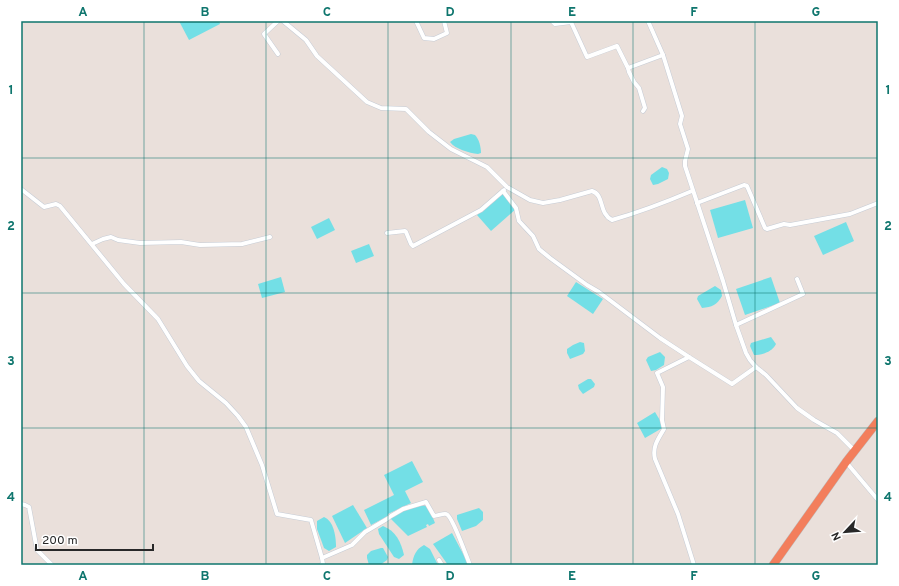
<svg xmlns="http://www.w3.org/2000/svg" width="899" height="586" font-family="Overpass,sans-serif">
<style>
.water{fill:#73dfe6}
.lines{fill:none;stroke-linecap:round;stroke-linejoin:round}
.street-casing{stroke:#c6ccd5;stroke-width:5}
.highway-casing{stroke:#bebebe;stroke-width:9}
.street{stroke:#fff;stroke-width:4}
.highway{stroke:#f37e5c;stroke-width:8}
.grid{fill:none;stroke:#0f766e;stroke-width:1;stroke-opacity:0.55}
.neatline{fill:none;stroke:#0f766e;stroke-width:1.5}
.grid-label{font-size:13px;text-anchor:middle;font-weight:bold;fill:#0f766e}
</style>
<rect width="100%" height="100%" fill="#eae0db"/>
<g class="water">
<polygon points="179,21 219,21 220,24 189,40"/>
<path d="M471,134l4,1c4,4 6,12 6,18l-3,1c-9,-1 -23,-5 -28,-12l4,-3z"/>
<polygon points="662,167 667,169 669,173 668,179 658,184 653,185 650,179 651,175"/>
<polygon points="502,193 516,209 491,231 477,215"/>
<polygon points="745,200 753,228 718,238 710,210"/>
<polygon points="329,218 335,230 317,239 311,227"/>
<polygon points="846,222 854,241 823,255 814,236"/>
<polygon points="369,244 374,256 356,263 351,251"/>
<polygon points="281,277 285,292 262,298 258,284"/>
<polygon points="771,277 780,303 745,315 736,289"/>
<polygon points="576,282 603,299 593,314 567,296"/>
<path d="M715,286l6,4 1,6c-5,9 -10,11 -20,12l-5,-9 1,-3z"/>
<path d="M771,337l5,7c-4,8 -14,11 -22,11l-4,-9 1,-3z"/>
<polygon points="580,342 584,343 585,351 583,354 570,359 567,353 567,349 573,345"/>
<polygon points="660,352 665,357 664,365 656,370 651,371 646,360 648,357"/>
<polygon points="588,379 591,379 595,384 594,387 583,394 579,389 578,385"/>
<polygon points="655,412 664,427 645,438 637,423"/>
<polygon points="412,461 423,482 405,491 411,503 388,514 388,516 371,525 364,510 394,495 384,475"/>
<polygon points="427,503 435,523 429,526 428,524 426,525 427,527 408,536 390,518 403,510"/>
<polygon points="353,505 367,528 345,543 332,516"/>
<polygon points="479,508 483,512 483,520 476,526 462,531 457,519 457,515"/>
<path d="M324,517c10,4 12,20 12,30l-7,4 -5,-3 -7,-19v-8z"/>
<path d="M383,526c13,5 18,16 21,29l-5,4 -5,-2 -15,-23 -1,-5z"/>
<polygon points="452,533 469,565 448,565 433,544"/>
<path d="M424,545l6,4 8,16h-26c1,-9 4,-16 12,-20z"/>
<polygon points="381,548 383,548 388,557 387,560 380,565 369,565 367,558 367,555 371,551"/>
</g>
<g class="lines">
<g class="street-casing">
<g id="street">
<path d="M283,21l23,19 11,16 50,46 14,6 25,1 23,23 22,17 36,18 20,20 23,13 13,3 17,-3 32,-9c13,4 6,22 20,29 28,-8 54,-18 80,-29"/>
<polyline points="416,21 424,38 434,39 447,33 444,21"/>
<polyline points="552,21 555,24 571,22 587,57 617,46 628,68 663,55"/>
<polyline points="648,21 663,55 682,116 680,124 688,149 685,161 685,166 723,281 736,325 746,353 750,360 756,367 766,375 797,408 814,420 837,433 855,451"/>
<polyline points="278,54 264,34 278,21"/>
<polyline points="628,68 629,72 634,82 639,88 645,108 643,111"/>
<polyline points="21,189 44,207 56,204 60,206 124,284 158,319 187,366 199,381 226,403 238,416 246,427 262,465 277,514 311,520 322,558"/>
<polyline points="503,191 516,208 519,221 533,236 539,249 550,258 587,285 599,292 660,338 689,357"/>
<polyline points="697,203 744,185 747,186 765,228 767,229 784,224 790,225 850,214 878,203"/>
<polyline points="387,233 405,231 406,232 411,244 413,246 481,210 504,190"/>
<polyline points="92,244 103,239 111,237 118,240 140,243 181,242 200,245 242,244 270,237"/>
<polyline points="736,325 803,294 797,279"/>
<polyline points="846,462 878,500"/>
<polyline points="21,504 25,505 29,507 37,550 52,565"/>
<polyline points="439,560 442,565"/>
<path d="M321,565l2,-1 -1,-6 30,-13 13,-13 22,-13 4,-3 12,-7 23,-7 8,14c3,0 10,-3 12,-2 6,1 21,44 24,51"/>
<path d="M694,565l-16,-51 -23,-55c-3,-12 3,-20 9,-30l-2,-9 1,-33 -6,-14 32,-16 43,27 24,-17"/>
</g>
</g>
<g class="highway-casing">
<polyline id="highway" points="773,565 846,462 878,421"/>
</g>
<use href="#street" class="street"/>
<use href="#highway" class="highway"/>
</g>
<path class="grid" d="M144,21v544M266,21v544M388,21v544M511,21v544M633,21v544M755,21v544M21,158h857M21,293h857M21,428h857"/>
<rect width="899" height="586" fill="none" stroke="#ffffff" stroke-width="44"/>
<g transform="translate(845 532) rotate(244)" stroke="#ffffff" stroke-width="3" paint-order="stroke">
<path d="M0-3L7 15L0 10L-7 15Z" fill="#282828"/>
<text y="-6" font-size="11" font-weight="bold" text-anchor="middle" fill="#282828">N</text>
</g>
<path d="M36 544v6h117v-6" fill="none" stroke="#282828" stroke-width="2"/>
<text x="42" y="544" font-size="12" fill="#282828" stroke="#ffffff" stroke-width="3" paint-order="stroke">200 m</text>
<rect x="22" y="22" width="855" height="542" class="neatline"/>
<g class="grid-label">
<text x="83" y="16">A</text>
<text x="205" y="16">B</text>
<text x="327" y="16">C</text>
<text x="450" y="16">D</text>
<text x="572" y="16">E</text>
<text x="694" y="16">F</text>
<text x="816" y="16">G</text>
<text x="11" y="94">1</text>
<text x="888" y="94">1</text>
<text x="11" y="230">2</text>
<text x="888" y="230">2</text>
<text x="11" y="365">3</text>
<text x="888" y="365">3</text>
<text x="11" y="501">4</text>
<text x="888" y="501">4</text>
<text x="83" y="580">A</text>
<text x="205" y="580">B</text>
<text x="327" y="580">C</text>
<text x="450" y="580">D</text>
<text x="572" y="580">E</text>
<text x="694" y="580">F</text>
<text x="816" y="580">G</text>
</g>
</svg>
